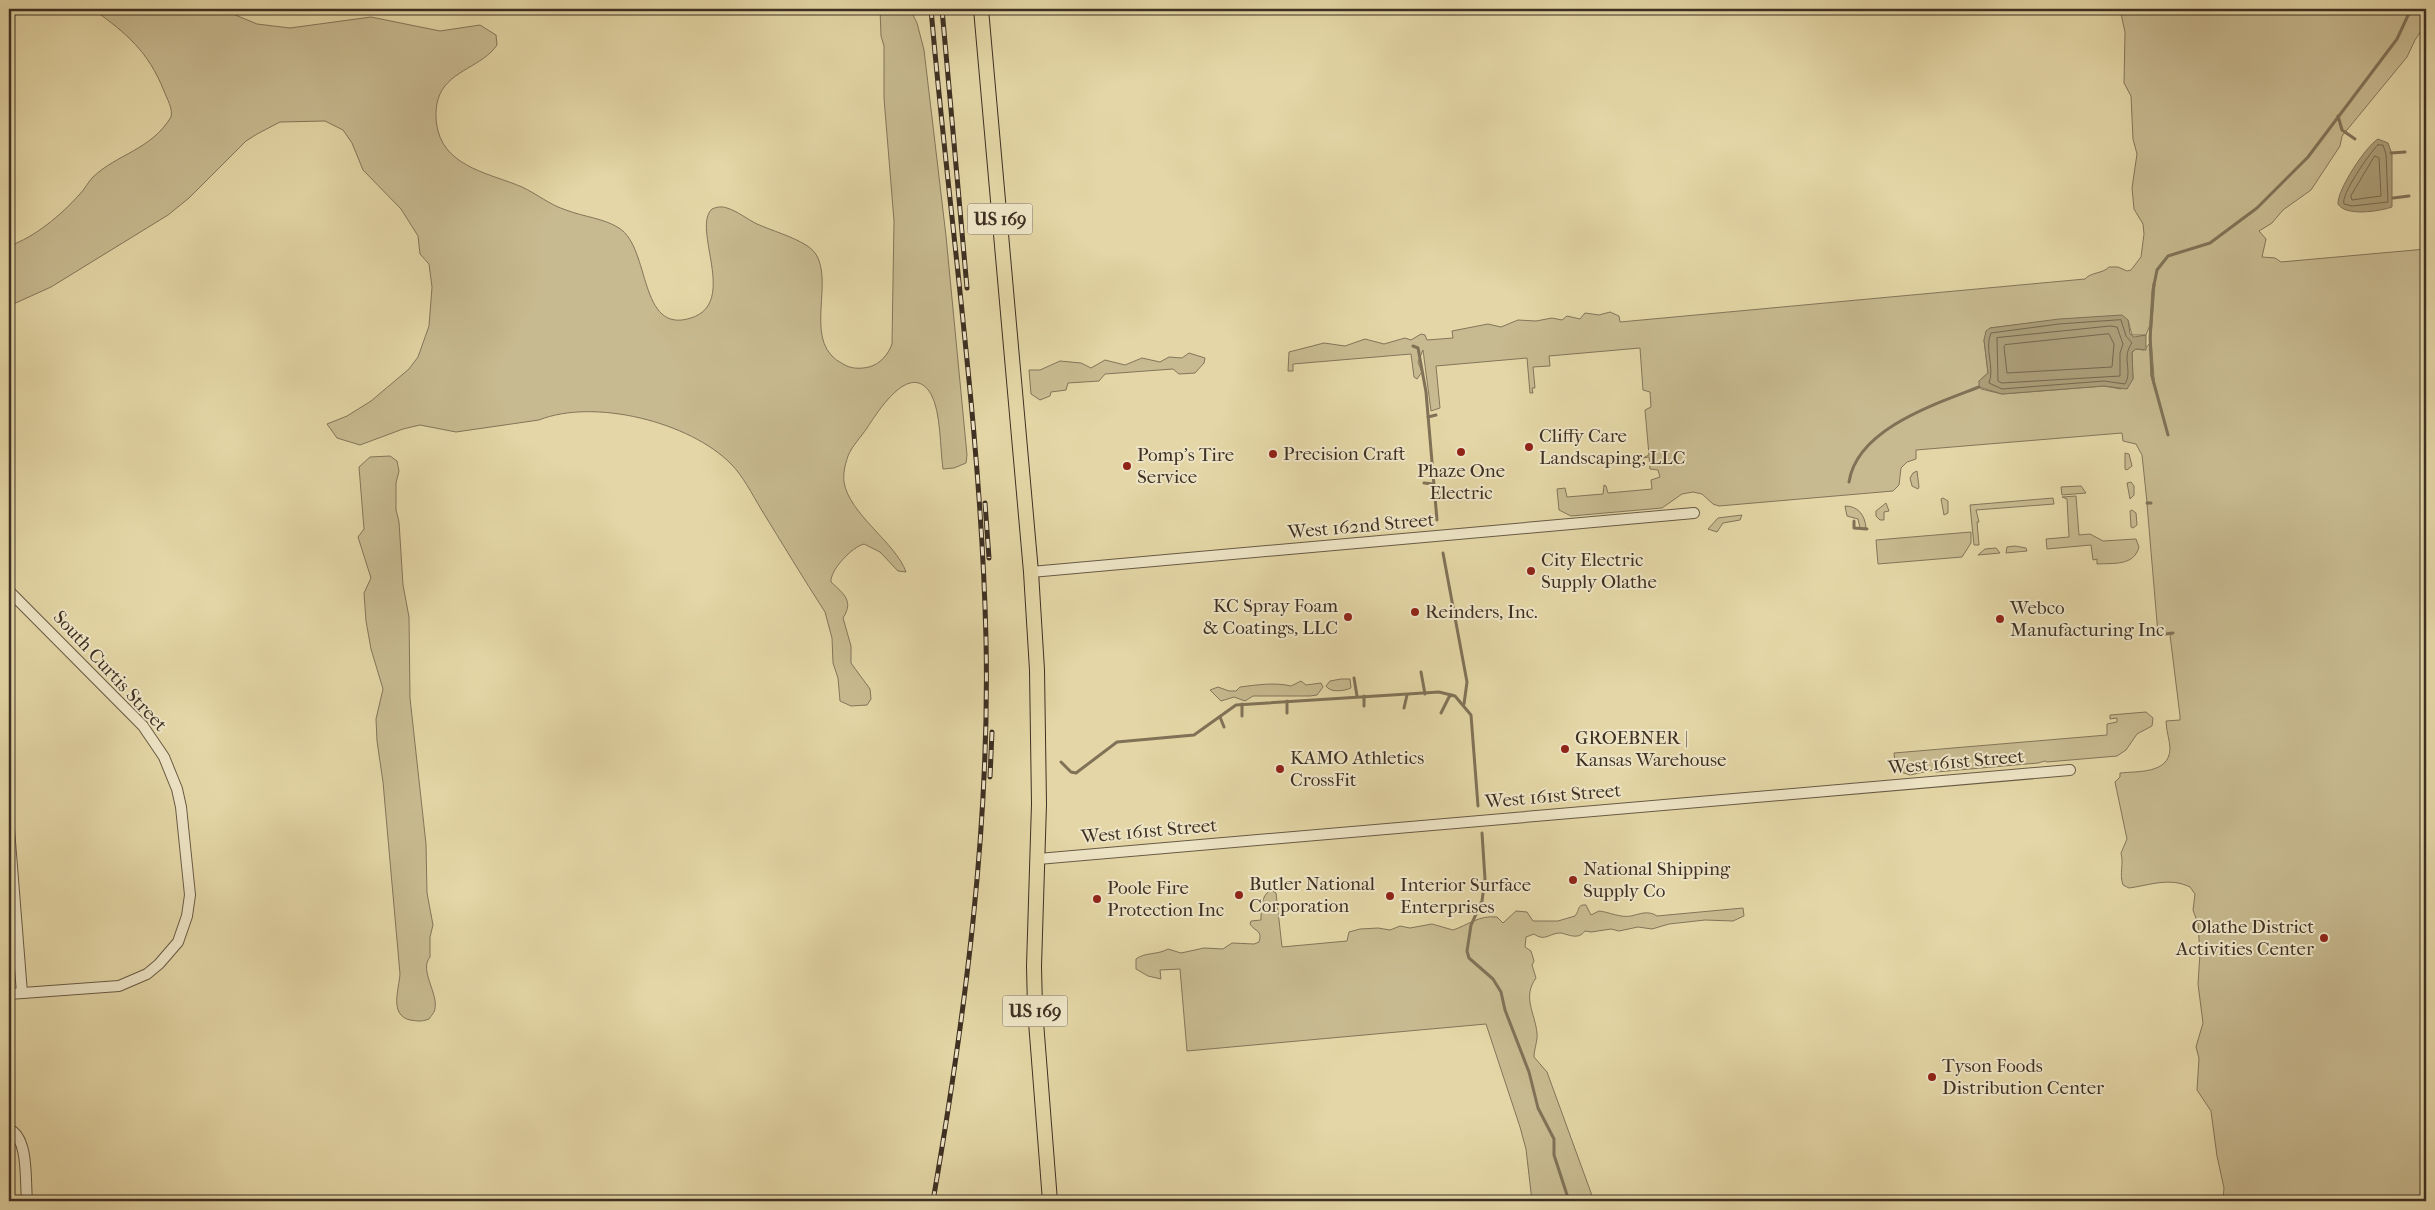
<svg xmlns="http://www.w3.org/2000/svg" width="2435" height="1210" font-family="'IM FELL French Canon',serif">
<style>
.green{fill:#c8ba90;stroke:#83755a;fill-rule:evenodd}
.water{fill:#ac9e79;stroke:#807257}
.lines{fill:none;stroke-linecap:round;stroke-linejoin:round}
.shore{stroke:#75674e;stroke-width:1}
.stream{stroke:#807257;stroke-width:3}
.minor-casing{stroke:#685a44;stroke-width:12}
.highway-casing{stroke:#3e3023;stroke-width:16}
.minor{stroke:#ede4c5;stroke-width:10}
.highway{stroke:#e4d6a6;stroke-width:14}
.rail-casing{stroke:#3e3023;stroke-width:5}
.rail{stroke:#ede4c5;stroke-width:3;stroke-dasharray:9;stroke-linecap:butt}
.poi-dot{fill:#8f2418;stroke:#ede4c5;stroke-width:2}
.labels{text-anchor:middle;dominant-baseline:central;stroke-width:4;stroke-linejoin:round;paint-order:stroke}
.shield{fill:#ede4c5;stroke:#726654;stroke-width:1}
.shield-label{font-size:18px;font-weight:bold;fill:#3e3023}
.poi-label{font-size:19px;fill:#3e3023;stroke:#ede4c5;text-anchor:start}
.street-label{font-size:19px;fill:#3e3023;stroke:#ede4c5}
</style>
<rect width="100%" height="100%" fill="#e4d6a6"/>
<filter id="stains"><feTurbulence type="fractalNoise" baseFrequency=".004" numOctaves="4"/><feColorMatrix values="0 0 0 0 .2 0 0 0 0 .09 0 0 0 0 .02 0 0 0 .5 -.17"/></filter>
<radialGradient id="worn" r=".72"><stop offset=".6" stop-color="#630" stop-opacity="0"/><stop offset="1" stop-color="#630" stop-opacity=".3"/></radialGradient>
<g class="green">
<path d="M93,9h128l36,15 33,4 81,-11 69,14 40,-6 16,10 1,10c-14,21 -46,25 -57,49 -5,11 -5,25 -2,37 10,37 54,43 84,56 15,7 28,18 44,23 18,7 37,8 53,18 32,20 19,107 72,90 48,-15 0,-90 21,-109 5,-2 9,-3 15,-1 10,3 20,11 30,16 16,7 34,12 49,21 5,3 10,8 12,13 14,32 -15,86 25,106 8,5 17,5 26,3 11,-3 19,-12 23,-23l2,-123 -10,-123v-52l-3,-10 -1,-27h30l7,14 7,27 22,186 21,219 -1,8 -12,5 -11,1c-3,-21 -2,-57 -12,-75 -21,-35 -54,19 -64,34 -6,9 -15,18 -19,28 -3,9 -5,17 -4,26 5,32 52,61 62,90l-8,-1 -18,-19 -16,-8c-12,3 -34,26 -33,38 13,12 23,19 12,36l8,28v17l19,26 1,10 -4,6 -16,1 -11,-5 -2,-23 -5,-15 -1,-25 -7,-26c-22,-34 -43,-69 -64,-103 -9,-15 -18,-33 -30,-45 -41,-42 -137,-66 -192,-44l-83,12 -36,-7 -17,4 -43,16 -23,-7 -10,-14 20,-8 24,-15 38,-32 9,-12 11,-31 3,-39 -3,-23 -9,-10 -2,-18 -17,-27 -38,-39 -11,-27 -9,-13 -18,-9 -45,1 -23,12 -11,7 -57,57 -21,17 -117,72 -42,19v-60c26,-9 52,-31 70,-51 6,-6 9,-13 14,-18 24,-23 58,-27 78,-60 2,-9 -4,-18 -7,-26 -16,-40 -37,-57 -71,-82z"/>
<path d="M2120,9h306v15l-11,16 -8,17 -65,79 -2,10 -29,44 -28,20 -11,13 -13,8 7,8 -4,18 13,1 6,4 145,-13v952h-203l1,-13 -7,-32 -6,-45 -14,-21 2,-32 -3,-11 7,-24 -5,-39 2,-31 -2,-29 -5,-14 2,-16 -5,-7c-21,-10 -39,-2 -61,1l-6,-3c-4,-12 1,-21 -2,-32l6,-14 -12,-57 5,-5v-4c18,-2 49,1 50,-24 0,-8 -4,-19 -4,-28l14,-1v-4l-10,-81 4,-2 -16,1 -11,-130 5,-1 -5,-1 -5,-47 -6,-11 -13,-3 -1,-8 -206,17v9l-9,3 -6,6 -2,17 -6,6 -174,15 -6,-2 -11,-10 -9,-2 -11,2 -20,14 -91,8 -12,-6 -2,-21 8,-1 2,9 36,-3 1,-9 2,1 2,7 44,-4 -1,-9 9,-3 -2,-7 -8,-1 -1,-12 -6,1 6,-3 -4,-45 6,-3 -1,-15 -7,-2 -3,-42 -91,8 1,10 -17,1 2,21h-3l1,5h-3l-3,-35 -91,8 4,42 -9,3 -8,-61 -5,12 4,10 -5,7 -3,-2 -3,-23 -118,10v7h-5l1,-19 35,-9 21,3 20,-7 19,5 21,-6 6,2 10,-6 4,1 2,5 26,-2 -1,-7 36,-7 13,3 17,-7 18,1 16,-3 10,2 5,-4 13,3 5,-6 14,2 11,-3 9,4 1,6 465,-43c6,-7 17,-5 24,-12h9l9,4 4,-1 10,-13 3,-23 -1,-10 -9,-15 -2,-21 5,-34 -4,-15 -2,-43 -7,-13 1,-51zM2153,283l2,1 -4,54 4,53 -4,-16 -1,-32 -6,7 -8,-1 -4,3 1,27 -12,10 -17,-3 -102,8 -21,-5 -2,-8 9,-8 -4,-33 6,-12 50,-6 88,-2 4,15h14l4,-10z"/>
<polygon points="1189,353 1205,358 1204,363 1195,373 1179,374 1173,369 1105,374 1099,381 1068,383 1066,390 1051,392 1050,396 1040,400 1031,394 1029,370 1040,370 1060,361 1081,363 1091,368 1105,360 1125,365 1142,358 1160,362 1169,357 1182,358"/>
<polygon points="2125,453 2129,454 2132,466 2127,470 2125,469"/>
<path d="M390,456l7,5 2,10 -3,12v27l3,12 4,63 6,32 1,81 16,146 1,49 6,32 -3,12v20c-11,13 8,36 5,51 0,4 -4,8 -6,11 -8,3 -11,2 -19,1 -21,-5 -11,-31 -10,-46l-17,-192 -6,-41 -1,-22 7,-30 -12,-40 -5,-28 -2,-28 7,-15 -13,-41 6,-8 -5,-62 11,-10z"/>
<polygon points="1917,471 1919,487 1918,489 1912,486 1910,478 1913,473"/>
<polygon points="2131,482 2134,486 2134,495 2130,499 2127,483"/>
<polygon points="2081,486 2086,493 2062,495 2061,487"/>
<path d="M2076,496l3,39 11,-1 13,7 33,-2 3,8c-5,19 -25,16 -42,17v-5l-4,1 -2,-15 -44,4 -1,-10 23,-2 -2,-38 -5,-2z"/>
<polygon points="1943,498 1948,501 1948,513 1944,515 1941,499"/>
<polygon points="2053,498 2054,504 1976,510 1979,522 1977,522 1979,545 1974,545 1970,505"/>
<polygon points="1886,503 1889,511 1884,512 1884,520 1880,520 1876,516 1876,511"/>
<path d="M1845,506c13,0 20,9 21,22h-6l-2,-9 -11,-3z"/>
<polygon points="2132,510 2136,513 2137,525 2133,528 2131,527 2130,511"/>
<polygon points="1742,515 1740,520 1723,523 1717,532 1708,529 1718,518"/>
<polygon points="1971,532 1971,543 1962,557 1878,564 1876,540"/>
<polygon points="2015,546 2026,548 2027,551 2006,553 2007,547"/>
<polygon points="1996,548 2000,553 1978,555 1985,549"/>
<path d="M1341,679h9l1,9c-6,3 -21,5 -25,-2l4,-5z"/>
<path d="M1301,681l5,4 15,-2 2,4 -6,8 -7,1h-57l-8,5 -11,-4 -13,4 -11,-11 8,-3 11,4h7l4,-4c16,-2 35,-5 51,-1z"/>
<polygon points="2146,712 2153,718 2152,726 2137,734 2126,750 2117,756 2047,762 2045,761 2038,763 1936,772 1933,770 1910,775 1901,772 1895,763 1894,753 2107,735 2107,724 2117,722 2117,718 2110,719 2110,715"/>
<path d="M1271,890l5,3 6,54 65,-6 2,-9 11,-3 18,-1 12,2 10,-4 10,2 22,-4 21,6c15,-5 26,-15 44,-13l6,6 13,-12 11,1 6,9h25l17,-5c5,-6 2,-12 11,-11l5,10 8,-4c10,1 21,7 32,5 9,-2 17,-6 26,0l86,-8 1,8 -11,5 -28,-1 -36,4 -17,5 -14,-2 -19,4 -8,-2 -20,3 -6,-1c-7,9 -15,4 -24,2 -12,0 -16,9 -27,1l-8,3 -1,10 6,4 3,10 -2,4 4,13c-14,19 -1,35 1,55 1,7 -3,16 -3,24l13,15 47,129h-62l-6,-52 -6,-22 -34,-103 -299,27 -7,-82 -20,1 1,9 -13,-3 -12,-7v-10c9,-7 22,-4 32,-10l13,4 23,-5 19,1 9,-6 22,1 5,-2c4,-12 -4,-10 -9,-18l1,-3 10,-1c0,-11 0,-25 10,-30z"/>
</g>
<g class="water">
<path d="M2378,139l10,4 4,11v53c-12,4 -46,10 -54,-3 -1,-14 28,-58 40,-65z"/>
<polygon points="2122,315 2128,320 2130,334 2134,337 2146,335 2146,350 2136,349 2132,352 2133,379 2127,389 2104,386 2002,394 1979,387 1979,381 1988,373 1984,340 1986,331 1990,328 2059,319"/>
</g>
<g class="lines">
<g class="shore">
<path d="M2378,145h5l3,9 2,48 -36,4 -8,-2c-4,-8 26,-52 34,-59z"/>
<polygon points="2375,156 2379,158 2381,196 2352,200 2351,196"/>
<path d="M2121,320l5,16 6,7c-11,14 1,28 -7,41l-21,-3 -102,8 -13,-6c6,-15 -5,-35 2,-50l68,-9z"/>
<polygon points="2111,326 2117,327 2123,344 2120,353 2120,376 2002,383 1998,381 1997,338"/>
<polygon points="2109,334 2114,344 2112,367 2007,373 2004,347 2005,345"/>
</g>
<g class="stream">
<polyline points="2338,116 2342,130 2355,139"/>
<polyline points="2391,153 2405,152"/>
<polyline points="2393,198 2409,196"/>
<polyline points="1413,346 1418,348 1426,392 1437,520"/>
<polyline points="1428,417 1436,415"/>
<polyline points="2168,435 2152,376 2150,338 2153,290 2157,270 2168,256 2210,243 2257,208 2308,157 2397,39 2411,9"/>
<path d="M1849,482c8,-53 86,-78 130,-95"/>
<polyline points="1424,483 1433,484"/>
<polyline points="1434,495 1443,492"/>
<polyline points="2147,503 2151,503"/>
<polyline points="1854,521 1854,528 1867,529"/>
<polyline points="1443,553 1467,682 1464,704"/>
<polyline points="2158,635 2173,633"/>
<polyline points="1421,672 1425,694"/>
<polyline points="1354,678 1357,696"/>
<polyline points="1364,696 1364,706"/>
<polyline points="1287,701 1287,713"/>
<polyline points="1242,704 1242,716"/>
<polyline points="1404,708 1407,695"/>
<polyline points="1441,713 1449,697 1452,695"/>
<polyline points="1220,717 1224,727"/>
<polyline points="1061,762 1071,772 1076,773 1117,742 1194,735 1236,705 1439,692 1455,696 1471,715 1478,806"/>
<polyline points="1482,833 1485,879 1482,901 1471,925 1467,951 1469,958 1493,979 1501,992 1505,1010 1529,1072 1538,1108 1554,1139 1554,1155 1569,1201"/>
<polyline points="1484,887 1489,884 1510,882"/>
</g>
<g class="minor-casing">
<g id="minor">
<polyline points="1031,572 1694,513"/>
<polyline points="9,591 143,726 164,757 177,789 181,807 190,895 187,916 178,942 159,964 147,974 119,986 9,994"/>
<polyline points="9,829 22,993"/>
<polyline points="1038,859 2070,770"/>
<path d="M9,1129c20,9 16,51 18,72"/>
</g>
</g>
<g class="highway-casing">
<polyline id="highway" points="981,9 1031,572 1037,670 1039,804 1034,966 1035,1009 1050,1201"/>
</g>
<use href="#minor" class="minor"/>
<use href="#highway" class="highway"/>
<g class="rail-casing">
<g id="rail">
<path d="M931,9c18,209 50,420 55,630 4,188 -21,377 -53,562"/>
<polyline points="942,9 967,288"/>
<polyline points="985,503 989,558"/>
<polyline points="990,777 992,732"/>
</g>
</g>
<use href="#rail" class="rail"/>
</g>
<g class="poi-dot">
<circle cx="1529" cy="447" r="5"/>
<circle cx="1461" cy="452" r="5"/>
<circle cx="1273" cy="454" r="5"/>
<circle cx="1127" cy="466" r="5"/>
<circle cx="1531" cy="571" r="5"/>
<circle cx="1415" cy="612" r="5"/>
<circle cx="1348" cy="617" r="5"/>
<circle cx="2000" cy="619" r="5"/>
<circle cx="1565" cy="749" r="5"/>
<circle cx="1280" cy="769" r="5"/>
<circle cx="1573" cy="880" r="5"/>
<circle cx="1239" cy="895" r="5"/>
<circle cx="1390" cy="896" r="5"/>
<circle cx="1097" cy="899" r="5"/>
<circle cx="2324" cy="938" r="5"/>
<circle cx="1932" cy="1077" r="5"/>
</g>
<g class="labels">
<g class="shield">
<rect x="967.5" y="203.5" width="65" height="31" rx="4"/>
<rect x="1002.5" y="995.5" width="65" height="31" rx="4"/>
</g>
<g class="shield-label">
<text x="1000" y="219">US 169</text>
<text x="1035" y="1011">US 169</text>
</g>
<g class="poi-label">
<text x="1539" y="436">Cliffy Care<tspan x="1539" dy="22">Landscaping, LLC</tspan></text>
<text x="1283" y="454">Precision Craft</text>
<text x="1137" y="455">Pomp's Tire<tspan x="1137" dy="22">Service</tspan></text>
<text x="1461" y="471" text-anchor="middle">Phaze One<tspan x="1461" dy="22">Electric</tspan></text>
<text x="1541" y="560">City Electric<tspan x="1541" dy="22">Supply Olathe</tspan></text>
<text x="1338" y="606" text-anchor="end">KC Spray Foam<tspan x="1338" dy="22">&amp; Coatings, LLC</tspan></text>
<text x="2010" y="608">Webco<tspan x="2010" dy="22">Manufacturing Inc</tspan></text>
<text x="1425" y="612">Reinders, Inc.</text>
<text x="1575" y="738">GROEBNER |<tspan x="1575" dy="22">Kansas Warehouse</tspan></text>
<text x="1290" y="758">KAMO Athletics<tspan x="1290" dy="22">CrossFit</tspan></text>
<text x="1583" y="869">National Shipping<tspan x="1583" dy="22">Supply Co</tspan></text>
<text x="1249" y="884">Butler National<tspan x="1249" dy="22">Corporation</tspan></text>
<text x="1400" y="885">Interior Surface<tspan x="1400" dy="22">Enterprises</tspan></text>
<text x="1107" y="888">Poole Fire<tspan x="1107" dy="22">Protection Inc</tspan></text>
<text x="2314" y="927" text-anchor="end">Olathe District<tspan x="2314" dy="22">Activities Center</tspan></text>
<text x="1942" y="1066">Tyson Foods<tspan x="1942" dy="22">Distribution Center</tspan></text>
</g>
<g class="street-label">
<text transform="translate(1361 526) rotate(-5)">West 162nd Street</text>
<text transform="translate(110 671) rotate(47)">South Curtis Street</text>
<text transform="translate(1956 762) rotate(-5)">West 161st Street</text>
<text transform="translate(1553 796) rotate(-5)">West 161st Street</text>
<text transform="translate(1149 831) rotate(-5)">West 161st Street</text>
</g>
</g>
<rect width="2435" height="1210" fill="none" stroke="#e4d6a6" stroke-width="30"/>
<rect x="10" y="10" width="2415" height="1190" fill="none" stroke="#3e3023" stroke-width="2.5"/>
<rect x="15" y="15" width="2405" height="1180" fill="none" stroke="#3e3023"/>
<rect width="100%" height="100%" filter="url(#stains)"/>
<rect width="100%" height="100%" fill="url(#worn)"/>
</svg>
